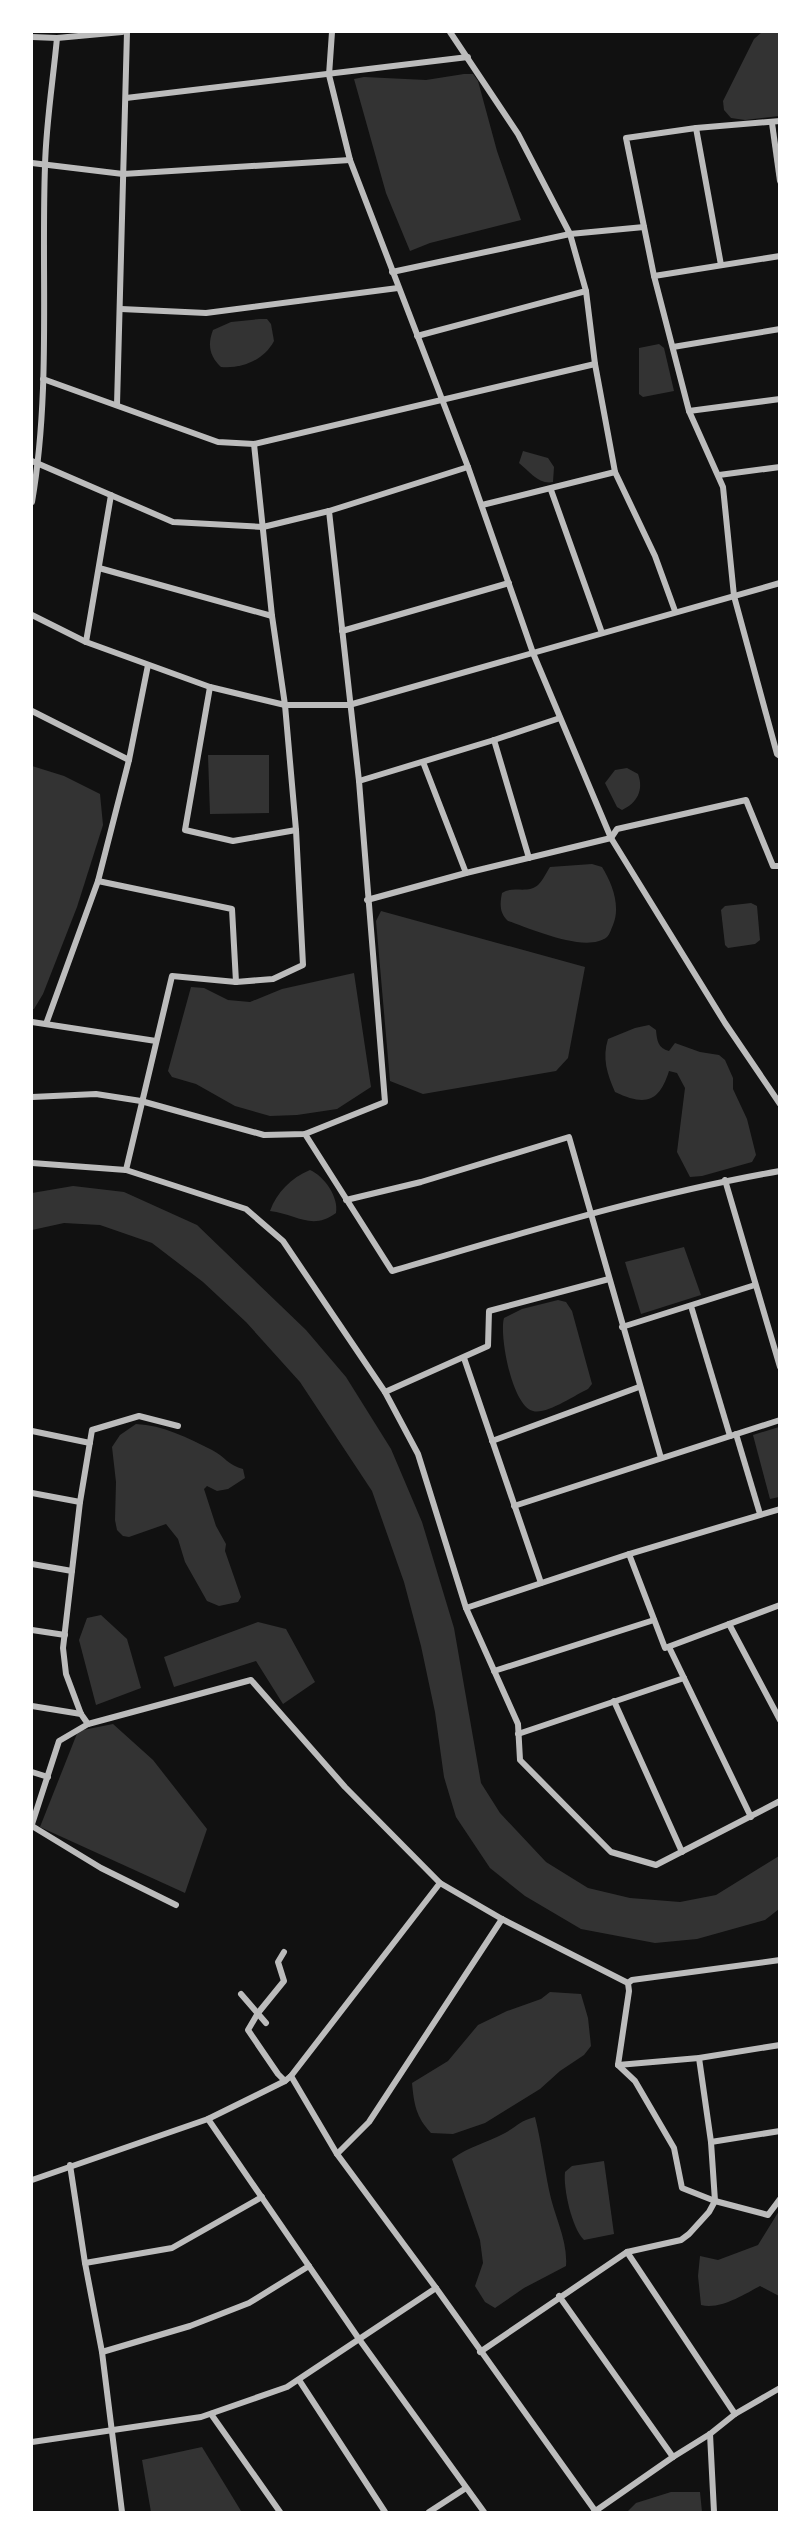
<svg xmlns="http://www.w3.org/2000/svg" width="811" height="2544" font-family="Helvetica,sans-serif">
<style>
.water{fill:#333}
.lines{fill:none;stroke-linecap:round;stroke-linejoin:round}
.minor{stroke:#bcbcbc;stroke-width:6}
</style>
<rect width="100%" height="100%" fill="#111"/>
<g class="water">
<polygon points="762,32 779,32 779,116 745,120 731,118 724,110 723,101 754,39"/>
<polygon points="464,74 473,74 478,81 497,151 521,220 430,243 410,251 386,193 354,79 364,77 426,80"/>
<path d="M260,319h7l4,5 3,17c-10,19 -32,28 -53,26 -11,-10 -14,-22 -8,-37l18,-8z"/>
<polygon points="659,344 664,348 674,391 643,397 639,394 639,348"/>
<path d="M523,451l25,7 6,9 -1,15c-14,3 -24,-11 -34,-19z"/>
<polygon points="208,755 269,755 269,813 210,814"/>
<polygon points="32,766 64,776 100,794 103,825 77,907 43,994 34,1009 32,1009"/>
<path d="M627,768l11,6c6,16 -1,29 -16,36l-5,-3 -12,-24 10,-13z"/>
<path d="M592,864l10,3c10,16 19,39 11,58 -2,4 -3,9 -6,12 -21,17 -77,-9 -99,-16 -9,-8 -8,-18 -6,-28 11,-8 26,2 37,-9 4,-4 7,-11 11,-17z"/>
<polygon points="751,903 757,906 760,940 755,944 728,948 725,945 721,910 725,906"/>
<polygon points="381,911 585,967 568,1058 556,1071 423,1094 390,1081 376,921"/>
<polygon points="354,973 371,1087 337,1109 297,1115 270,1116 235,1106 196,1084 172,1077 168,1071 191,987 204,988 228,1000 250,1002 282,989"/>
<path d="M649,1025l7,5c1,11 2,18 13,21l6,-8 25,9 19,3 6,5 8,18v11l14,30 9,36 -4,7 -50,14 -12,1 -13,-25 8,-64 -8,-15 -8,-2c-10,32 -24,35 -54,21 -8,-18 -13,-34 -7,-53l27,-11z"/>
<path d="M310,1170c14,6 29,27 26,43 -24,18 -40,1 -66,-2 7,-19 21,-33 40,-41z"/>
<polygon points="73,1186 124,1192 197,1225 306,1330 346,1377 391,1449 422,1522 454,1628 481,1783 500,1813 546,1862 588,1888 630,1898 680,1902 716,1895 779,1856 779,1909 765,1920 697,1939 655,1943 581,1929 525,1896 490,1868 456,1817 444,1777 435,1712 421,1646 404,1582 372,1491 300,1382 246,1322 203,1282 152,1243 100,1225 64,1223 32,1230 32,1193"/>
<polygon points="684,1247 701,1295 641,1314 625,1262"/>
<path d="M558,1300l8,2 6,9 20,73 -4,5c-13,6 -42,26 -55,22 -21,-5 -34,-76 -29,-93l18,-9z"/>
<path d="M136,1424c27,1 52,14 76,26 12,6 17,16 31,19l2,9 -17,11 -11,2 -10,-5 -3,3 12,37 10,18 -1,7 16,46 -3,5 -19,4 -12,-5 -22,-39 -7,-23 -12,-15 -37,13 -6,-1 -6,-6 -2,-10 1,-38 -4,-35 8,-12z"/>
<polygon points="779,1427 779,1497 770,1499 753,1435"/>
<polygon points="101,1615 127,1639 141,1688 96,1705 79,1640 87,1618"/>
<polygon points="258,1622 286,1629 315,1682 283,1704 256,1661 174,1687 164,1657"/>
<polygon points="113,1724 153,1760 207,1829 185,1893 40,1827 78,1731"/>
<path d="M550,1992l31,2 7,24 3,28 -7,9 -24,16 -20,18 -55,34 -32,11 -22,-1c-15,-16 -17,-29 -19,-50l36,-22 30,-36 29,-14 34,-12z"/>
<path d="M535,2117c6,24 9,48 14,73 5,26 19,50 17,76l-42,22 -29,20 -10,-6 -10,-16 8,-23 -3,-23 -28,-81c18,-13 34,-16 53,-26 13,-7 14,-12 30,-16z"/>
<path d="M604,2161l10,73 -30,6c-12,-11 -21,-52 -19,-68l7,-6z"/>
<path d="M779,2211v85l-19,-10c-17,9 -40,24 -59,19l-3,-29 2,-20 18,4 40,-15z"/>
<polygon points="202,2447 241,2511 236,2512 151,2512 142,2460"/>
<polygon points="671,2492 700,2492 702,2512 627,2512 636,2503"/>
</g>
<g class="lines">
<g class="minor">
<polyline points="332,32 329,75 350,160 468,467 533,653 611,838 725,1023 780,1104"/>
<polyline points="32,37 57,38 122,32"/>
<polyline points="126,98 468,57"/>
<polyline points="780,121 696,128 626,138 654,276 689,411 723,487 734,596 777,754 780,756"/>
<polyline points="772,123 780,181"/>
<polyline points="696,128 721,265"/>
<polyline points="32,163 123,174 350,160"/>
<polyline points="392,272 570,234 644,227"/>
<polyline points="654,276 780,256"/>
<polyline points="121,309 206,313 398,288"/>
<polyline points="417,336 586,291 570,234 518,134 450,32"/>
<polyline points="673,347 780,329"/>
<polyline points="43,379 218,442 254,444 595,364"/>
<polyline points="117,405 127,32"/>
<polyline points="689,411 780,399"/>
<polyline points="32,461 173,522 263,527 329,511 468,467"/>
<polyline points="615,472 655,556 675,611"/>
<polyline points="719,475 780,467"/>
<polyline points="551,490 602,633"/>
<path d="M32,502c19,-111 9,-225 13,-336 1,-43 8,-85 12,-128"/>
<polyline points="482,505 615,472 595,364 586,291"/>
<polyline points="99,568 272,616"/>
<polyline points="32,615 86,642 210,687 285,705 349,705 780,583"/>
<polyline points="342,631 509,583"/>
<polyline points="86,642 111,495"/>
<polyline points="210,687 185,830 233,841 296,830"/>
<polyline points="32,711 129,760"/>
<polyline points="494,740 529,858"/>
<polyline points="423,762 466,873"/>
<polyline points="359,781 494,740 560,718"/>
<polyline points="98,881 232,909 236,982"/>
<polyline points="367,900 466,873 611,838 617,829 746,800 773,866 780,866"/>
<polyline points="32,1022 156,1041"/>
<polyline points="46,1024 98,881 129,760 148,665"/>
<polyline points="32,1097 96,1094 141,1101 264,1135 305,1134 385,1102 359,781 329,511"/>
<path d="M305,1134l87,137c128,-37 256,-77 388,-100"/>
<polyline points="32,1163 126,1170 246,1209 283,1241 385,1392 418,1454 466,1608 518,1724 520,1760 611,1852 656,1865 780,1801"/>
<polyline points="126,1170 172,976 236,982 273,979 303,965 296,830 285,705 272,616 254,444"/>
<polyline points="725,1180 780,1367"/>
<polyline points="346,1200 421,1182 569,1137 661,1458"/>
<polyline points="691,1306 730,1436"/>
<polyline points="622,1327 755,1285"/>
<polyline points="464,1358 541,1583"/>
<polyline points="385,1392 488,1346 489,1311 609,1279"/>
<polyline points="32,1431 90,1443"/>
<polyline points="736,1434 760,1514"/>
<polyline points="492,1441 639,1387"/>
<polyline points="32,1493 80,1502 63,1648 66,1674 81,1714 88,1724 251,1680 345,1787 440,1883 502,1919 628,1983"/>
<polyline points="80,1502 92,1430 139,1416 178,1426"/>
<polyline points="514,1506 780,1420"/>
<polyline points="629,1554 665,1648 780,1605"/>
<polyline points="32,1564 72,1571"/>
<polyline points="466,1608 629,1554 780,1509"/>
<polyline points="729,1624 780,1720"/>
<polyline points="32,1630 65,1635"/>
<polyline points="669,1647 751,1817"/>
<polyline points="494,1671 654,1620"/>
<polyline points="614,1701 682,1852"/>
<polyline points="32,1706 81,1714"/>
<polyline points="518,1734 684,1678"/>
<polyline points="32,1772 48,1777"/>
<polyline points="32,1824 59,1741 88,1724"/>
<polyline points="32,1826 101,1868 176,1905"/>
<polyline points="284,1952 278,1962 284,1981 258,2013 248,2030 278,2074 285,2081"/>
<polyline points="780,1960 632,1980 628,1983 629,1991 618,2065 635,2081 674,2148 682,2188 715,2201 768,2215 780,2199"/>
<polyline points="241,1994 266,2023"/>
<polyline points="618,2065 699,2058 780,2045"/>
<polyline points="291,2076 337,2154 436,2288 596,2512"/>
<polyline points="208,2119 359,2339 484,2512"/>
<polyline points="711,2142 780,2131"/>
<polyline points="337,2154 369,2122 502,1919"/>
<polyline points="70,2165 85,2263 102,2352 122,2512"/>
<polyline points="32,2180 208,2119 285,2081 291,2076 440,1883"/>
<polyline points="627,2252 735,2414"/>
<polyline points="85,2263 172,2248 262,2197"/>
<polyline points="559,2296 673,2457"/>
<polyline points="102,2352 190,2326 249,2303 309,2266"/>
<polyline points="480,2352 627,2252 681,2240 689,2234 709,2212 715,2201 711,2142 699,2058"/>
<polyline points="299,2380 385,2512"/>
<polyline points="211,2414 280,2512"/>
<polyline points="710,2434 714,2512"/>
<polyline points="32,2442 201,2417 287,2387 436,2288"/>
<polyline points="429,2512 466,2488"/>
<polyline points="594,2512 673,2457 710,2434 735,2414 780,2388"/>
</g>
</g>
<rect width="811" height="2544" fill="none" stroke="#ffffff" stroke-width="66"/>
</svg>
